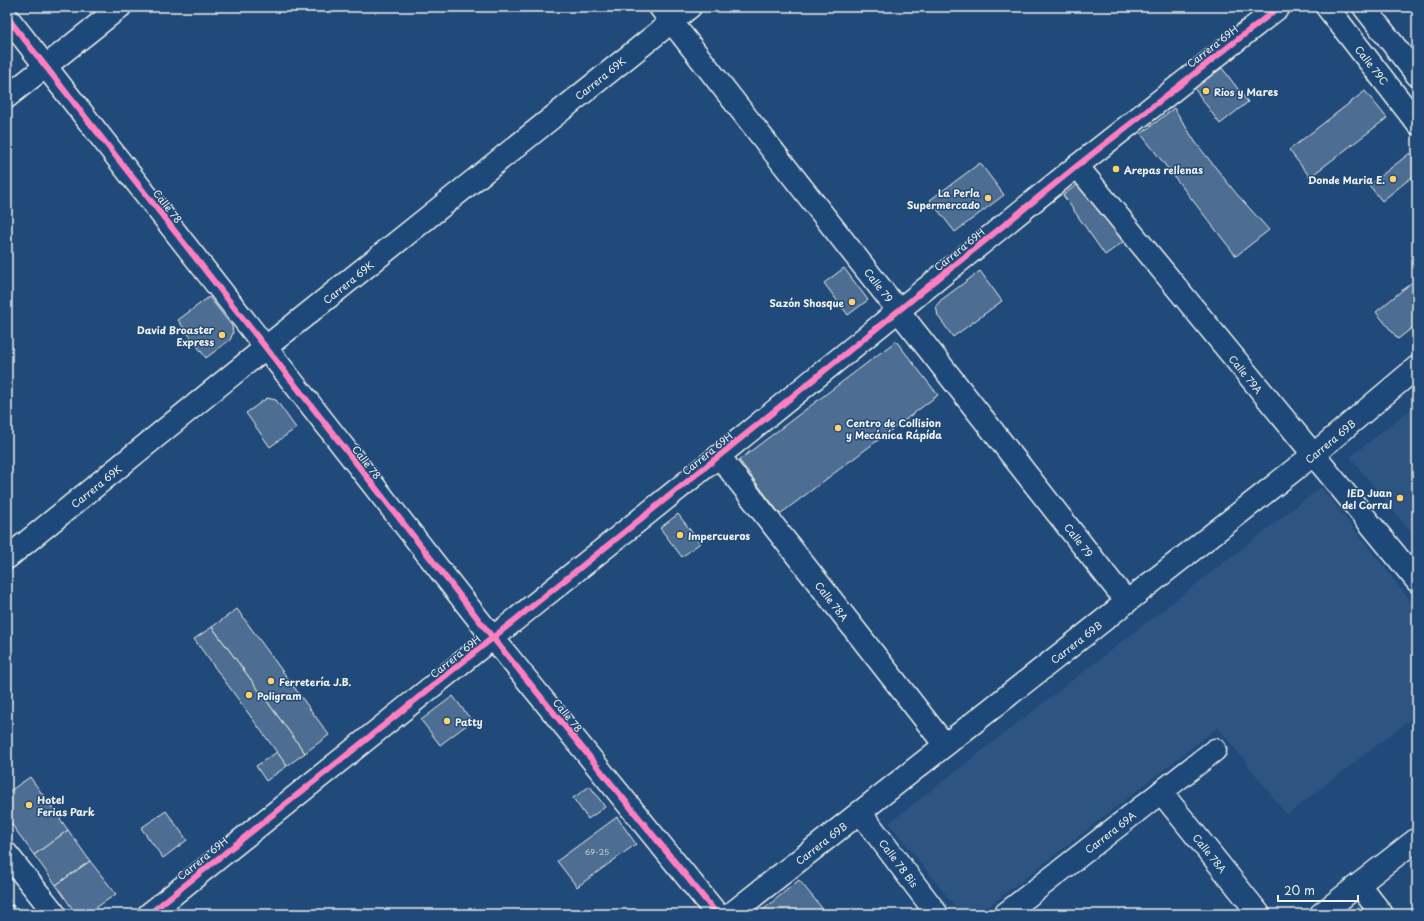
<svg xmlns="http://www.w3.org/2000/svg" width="1424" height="921" font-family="'Playpen Sans',sans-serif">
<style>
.built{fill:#2d5581}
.building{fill:#4d6e92;stroke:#f4f1e8}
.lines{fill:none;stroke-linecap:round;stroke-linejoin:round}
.street-casing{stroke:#f4f1e8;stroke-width:25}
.secondary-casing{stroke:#f4f1e8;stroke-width:25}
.highway-casing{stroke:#f4f1e8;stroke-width:25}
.path{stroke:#f4f1e8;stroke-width:2.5;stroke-dasharray:4 3;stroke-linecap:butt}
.street{stroke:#1f4a7a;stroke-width:22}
.secondary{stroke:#1f4a7a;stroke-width:22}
.highway{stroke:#1f4a7a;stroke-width:22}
.cycleway-casing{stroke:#1f4a7a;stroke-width:8}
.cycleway{stroke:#ff80c0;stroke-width:6}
.poi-dot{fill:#ffd166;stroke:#1f4a7a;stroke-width:1.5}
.labels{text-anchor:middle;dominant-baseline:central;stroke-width:3;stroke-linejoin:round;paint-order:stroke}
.number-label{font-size:8px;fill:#cad0d2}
.street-label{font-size:10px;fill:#f4f1e8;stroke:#1f4a7a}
.poi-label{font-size:10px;font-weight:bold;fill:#f4f1e8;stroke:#1f4a7a;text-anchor:start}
</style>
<rect width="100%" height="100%" fill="#1f4a7a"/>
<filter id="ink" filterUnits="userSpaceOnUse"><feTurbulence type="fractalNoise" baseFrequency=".025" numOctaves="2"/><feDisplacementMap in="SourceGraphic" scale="8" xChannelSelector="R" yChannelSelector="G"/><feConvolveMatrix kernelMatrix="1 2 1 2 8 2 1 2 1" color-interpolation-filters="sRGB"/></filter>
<g filter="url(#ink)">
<g class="built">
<polygon points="1417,404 1417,540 1350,457"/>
<polygon points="1321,487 1417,609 1417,714 1287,815 1218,727 979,914 961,914 889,823"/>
</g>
<g class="building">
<polygon points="1222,68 1248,102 1220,124 1194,88"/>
<polygon points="1365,91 1387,118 1310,177 1289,150"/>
<polygon points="1174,108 1196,143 1235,192 1269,230 1236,256 1141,134"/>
<polygon points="1410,153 1417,161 1417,173 1382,201 1369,185"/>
<polygon points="980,163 1004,195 955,232 930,200"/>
<polygon points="1081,182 1123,242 1105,255 1063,195"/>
<polygon points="844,268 868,300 848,315 824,283"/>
<polygon points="980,271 1002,301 953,337 938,316 936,306 941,300"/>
<polygon points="1417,278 1417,324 1398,339 1376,312"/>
<polygon points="209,297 232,326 233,333 230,340 206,358 178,320"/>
<polygon points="896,341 938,395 780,514 739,460"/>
<polygon points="267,398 276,400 296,428 270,447 246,413"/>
<polygon points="678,514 700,543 682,557 660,528"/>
<polygon points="237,609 329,735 305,753 212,627"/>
<polygon points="212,627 305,753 287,766 194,639"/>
<polygon points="453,696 472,721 440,745 421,720"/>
<polygon points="277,752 287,766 266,781 256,766"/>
<polygon points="30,777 68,830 34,855 7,818 7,793"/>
<polygon points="590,786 605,807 588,819 573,798"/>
<polygon points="166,811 187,840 163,858 141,828"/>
<polygon points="617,817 636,844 577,887 557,861"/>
<polygon points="68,830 90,861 56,885 34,855"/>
<polygon points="90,861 116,894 87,914 76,914 56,885"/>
<polygon points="799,880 826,913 758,914"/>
</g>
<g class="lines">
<g class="street-casing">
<g id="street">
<polyline points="660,7 1127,602"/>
<polyline points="1327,7 1417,123"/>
<polyline points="7,17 493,638 717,914"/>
<polyline points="7,97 120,7"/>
<polyline points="1077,166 1417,581"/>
<polyline points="719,456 945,745"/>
<polyline points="1161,792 1259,914"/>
<polyline points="860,812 937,914"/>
<polyline points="1359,885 1382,914"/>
<polyline points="731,914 1313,455 1417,367"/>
<polyline points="1005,914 1215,750"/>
<polyline points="1321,914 1417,839"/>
</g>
</g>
<g class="secondary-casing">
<g id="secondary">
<polyline points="7,558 265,348 690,7"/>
<polyline points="7,854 55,914"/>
<polyline points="149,914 719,456 1077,166 1279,7"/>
</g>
</g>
<g class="highway-casing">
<polyline id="highway" points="1364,7 1417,75"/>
</g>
<polyline class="path" points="7,899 19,914"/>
<use href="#street" class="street"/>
<use href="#secondary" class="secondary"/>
<use href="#highway" class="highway"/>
<g class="cycleway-casing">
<g id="cycleway">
<polyline points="7,17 493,638 717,914"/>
<polyline points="149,914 719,456 1077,166 1279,7"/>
</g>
</g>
<use href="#cycleway" class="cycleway"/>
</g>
</g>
<g class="poi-dot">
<circle cx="1206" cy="91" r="4"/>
<circle cx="1116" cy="169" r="4"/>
<circle cx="1393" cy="179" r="4"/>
<circle cx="988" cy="198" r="4"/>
<circle cx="852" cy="302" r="4"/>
<circle cx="222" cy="335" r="4"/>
<circle cx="838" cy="428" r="4"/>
<circle cx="1400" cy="498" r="4"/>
<circle cx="680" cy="535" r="4"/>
<circle cx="271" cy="681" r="4"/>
<circle cx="249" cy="695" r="4"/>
<circle cx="447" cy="721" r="4"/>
<circle cx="29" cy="805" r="4"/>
</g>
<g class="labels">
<g class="number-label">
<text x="597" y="852">69-25</text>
</g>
<g class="street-label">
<text transform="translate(1212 46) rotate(-38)">Carrera 69H</text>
<text transform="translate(1372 65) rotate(52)">Calle 79C</text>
<text transform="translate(600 78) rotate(-39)">Carrera 69K</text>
<text transform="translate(168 206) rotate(52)">Calle 78</text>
<text transform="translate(959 249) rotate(-39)">Carrera 69H</text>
<text transform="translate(348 282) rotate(-39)">Carrera 69K</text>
<text transform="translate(879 285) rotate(52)">Calle 79</text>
<text transform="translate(1246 374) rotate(51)">Calle 79A</text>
<text transform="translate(1330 441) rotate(-40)">Carrera 69B</text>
<text transform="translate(707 453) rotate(-39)">Carrera 69H</text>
<text transform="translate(367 462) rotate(52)">Calle 78</text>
<text transform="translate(96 486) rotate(-39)">Carrera 69K</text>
<text transform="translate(1079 540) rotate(52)">Calle 79</text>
<text transform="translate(832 601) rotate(52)">Calle 78A</text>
<text transform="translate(1076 642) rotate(-38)">Carrera 69B</text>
<text transform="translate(455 656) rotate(-39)">Carrera 69H</text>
<text transform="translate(568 715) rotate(51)">Calle 78</text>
<text transform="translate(1110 832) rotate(-38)">Carrera 69A</text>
<text transform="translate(821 843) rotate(-38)">Carrera 69B</text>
<text transform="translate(1210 853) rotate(51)">Calle 78A</text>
<text transform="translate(202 858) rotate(-39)">Carrera 69H</text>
<text transform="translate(899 863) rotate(53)">Calle 78 Bis</text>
</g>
<g class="poi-label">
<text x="1214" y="91">Rios y Mares</text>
<text x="1124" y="169">Arepas rellenas</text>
<text x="1385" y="179" text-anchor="end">Donde Maria E.</text>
<text x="980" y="192" text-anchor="end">La Perla<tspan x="980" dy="12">Supermercado</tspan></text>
<text x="844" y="302" text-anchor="end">Sazón Shosque</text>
<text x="214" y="329" text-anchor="end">David Broaster<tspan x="214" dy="12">Express</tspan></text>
<text x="846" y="422">Centro de Collision<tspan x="846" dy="12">y Mecáníca Rápída</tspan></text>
<text x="1392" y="492" text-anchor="end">IED Juan<tspan x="1392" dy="12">del Corral</tspan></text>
<text x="688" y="535">Impercueros</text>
<text x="279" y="681">Ferretería J.B.</text>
<text x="257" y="695">Poligram</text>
<text x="455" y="721">Patty</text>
<text x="37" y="799">Hotel<tspan x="37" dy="12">Ferias Park</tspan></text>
</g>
</g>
<rect width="1424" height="921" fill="none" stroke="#1f4a7a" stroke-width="24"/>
<rect x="12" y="12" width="1400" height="897" fill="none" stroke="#f4f1e8" stroke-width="1.5" filter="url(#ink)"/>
<path d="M1278 895v6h80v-6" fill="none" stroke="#f4f1e8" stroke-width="2"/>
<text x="1284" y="895" font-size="12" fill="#f4f1e8" stroke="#1f4a7a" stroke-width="3" paint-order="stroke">20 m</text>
</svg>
